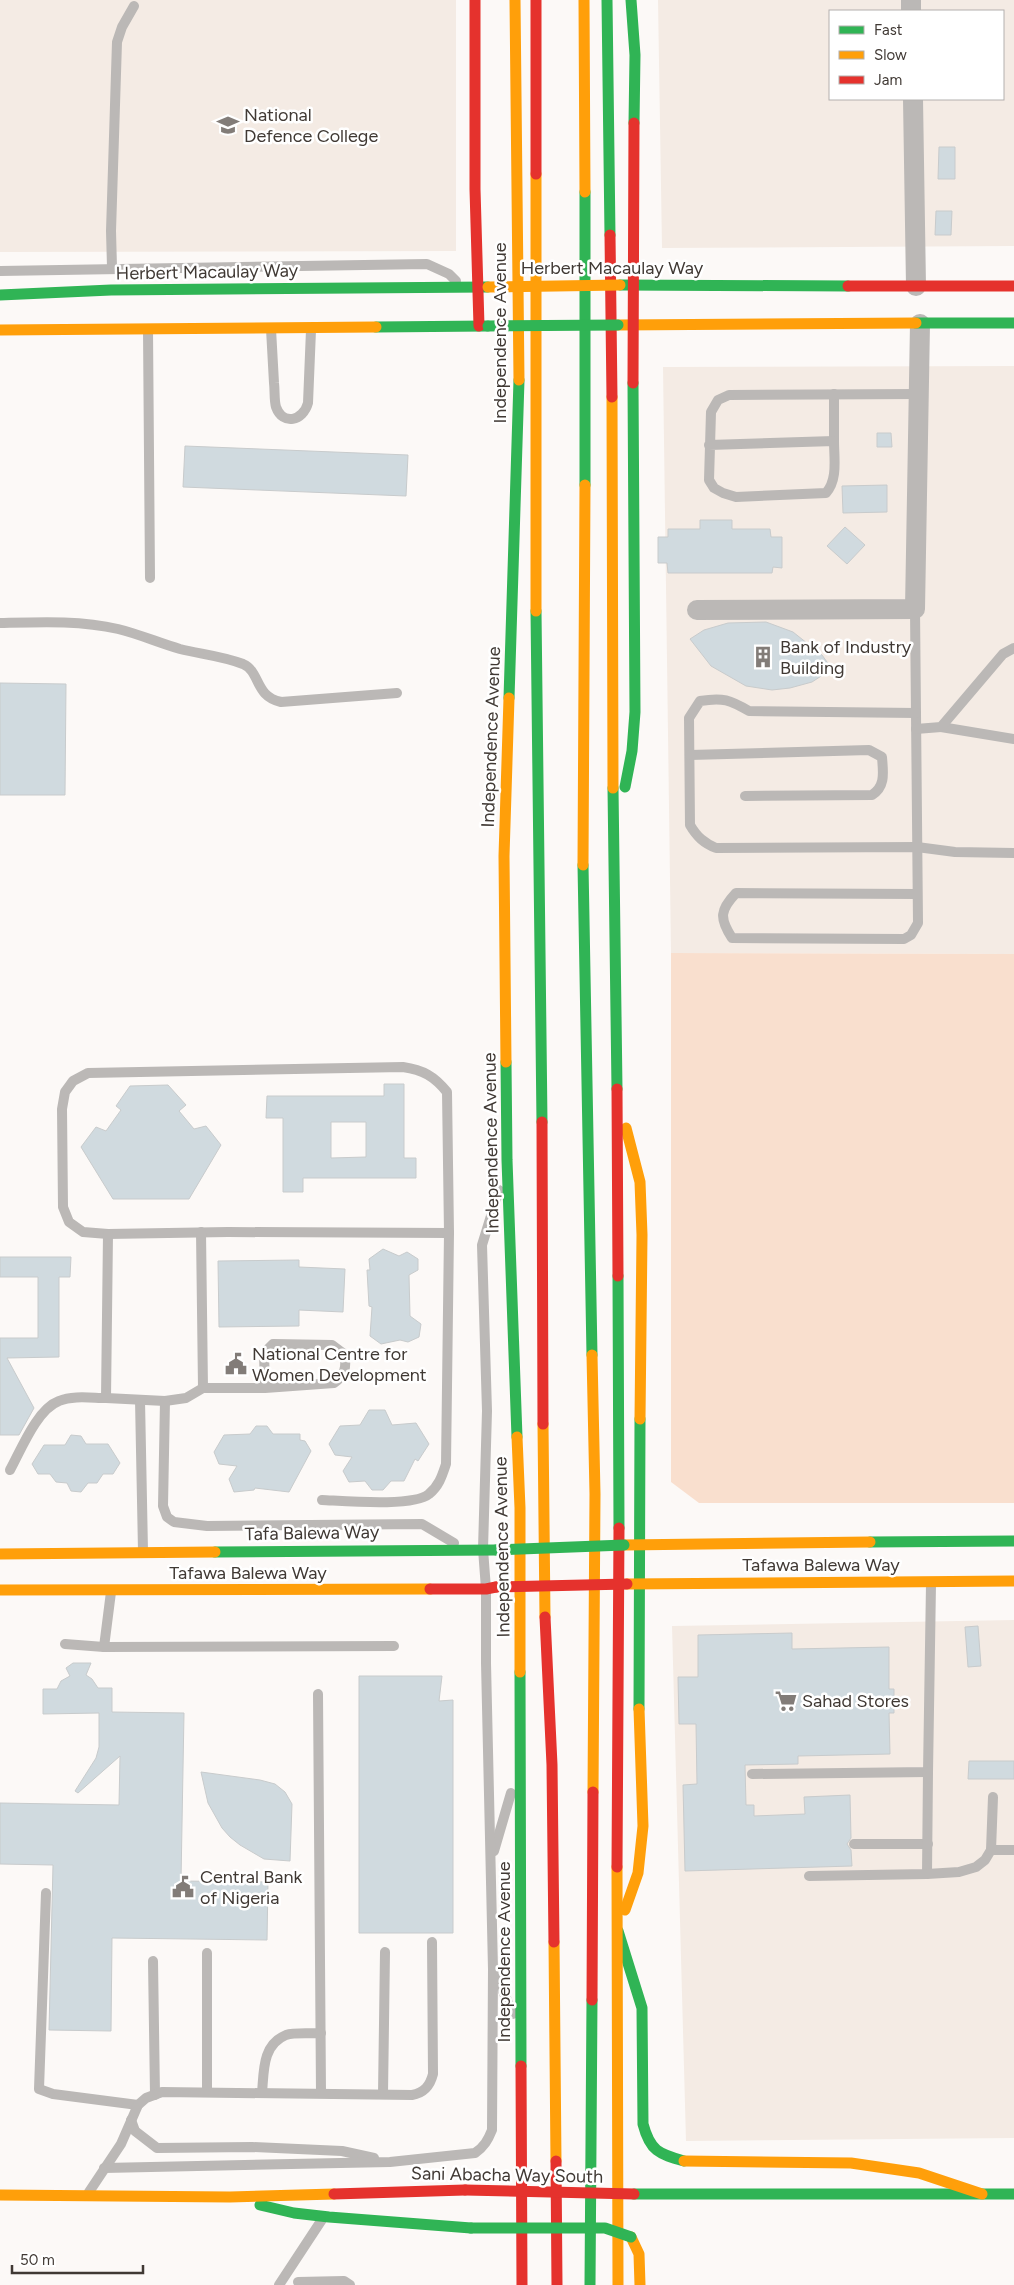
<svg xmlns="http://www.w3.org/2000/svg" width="1014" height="2285" font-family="Figtree,sans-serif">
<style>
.built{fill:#f4ebe4;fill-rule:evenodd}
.green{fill:#f9dfce}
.building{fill:#d0dadf;stroke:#c8cbcc;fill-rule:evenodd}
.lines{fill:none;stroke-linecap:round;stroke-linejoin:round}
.lane{stroke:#bbb8b6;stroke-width:10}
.street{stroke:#bbb8b6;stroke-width:20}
.fast{stroke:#30b455;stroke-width:11}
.slow{stroke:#ff9f0a;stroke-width:11}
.jam{stroke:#e5322d;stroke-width:11}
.fast-bridge{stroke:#30b455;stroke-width:11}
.slow-bridge{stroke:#ff9f0a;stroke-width:11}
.jam-bridge{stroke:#e5322d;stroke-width:11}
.labels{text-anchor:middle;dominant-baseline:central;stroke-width:5;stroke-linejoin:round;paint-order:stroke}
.poi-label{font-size:18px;fill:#403934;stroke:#fff;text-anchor:start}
.street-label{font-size:18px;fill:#403934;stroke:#fff}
</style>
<rect width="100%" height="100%" fill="#fcf9f7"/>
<g class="built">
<polygon points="0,0 456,0 456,251 0,252"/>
<path d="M658,0h356v246l-352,2zM830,11h173v88h-173z"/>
<polygon points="1014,366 1014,954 671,953 663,367"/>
<polygon points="1014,1620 1014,2138 686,2141 672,1626"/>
</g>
<polygon class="green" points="671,953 1014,954 1014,1503 699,1503 671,1482"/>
<g class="building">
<polygon points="939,147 955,147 955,179 938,179"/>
<polygon points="936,211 952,211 951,235 935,235"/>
<polygon points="877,433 891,433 892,447 877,447"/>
<polygon points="185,446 408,455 406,496 183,487"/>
<polygon points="887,485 887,512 843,513 842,486"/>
<polygon points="700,520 732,520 732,529 770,529 771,537 782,537 782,568 773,567 772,573 668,573 667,563 658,563 658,537 668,537 668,529 700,529"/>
<polygon points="845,527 865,545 847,564 827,546"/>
<polygon points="766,622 793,632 822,655 832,669 812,682 790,688 772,690 746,686 711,666 690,639 704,630 728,623"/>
<polygon points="0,683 66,684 65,795 0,795"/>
<path d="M384,1084h20v74h12v20h-113v14h-20v-74h-17l1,-22h117zM331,1122h35v35l-35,1z"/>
<polygon points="168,1085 186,1105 179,1111 194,1129 206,1126 221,1145 189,1199 113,1199 81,1147 96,1127 106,1131 121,1110 116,1106 130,1086"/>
<polygon points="383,1249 399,1256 407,1252 418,1259 418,1270 409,1275 410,1316 421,1324 419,1337 408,1342 400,1340 381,1344 370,1336 372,1307 369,1306 367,1270 370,1270 369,1259"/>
<polygon points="0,1257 71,1257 70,1277 59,1277 59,1357 7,1358 34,1408 19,1435 0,1435 0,1338 38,1338 38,1277 0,1277"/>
<polygon points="299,1260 299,1267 345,1269 343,1312 299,1310 299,1326 219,1327 218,1261"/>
<polygon points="369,1410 385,1410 392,1425 416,1423 429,1444 418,1461 415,1459 404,1481 391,1481 383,1490 372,1490 365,1481 349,1482 343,1471 352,1457 335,1455 329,1444 340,1426 360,1425"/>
<polygon points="256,1426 267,1426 273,1434 300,1434 300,1440 305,1441 311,1451 289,1492 255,1488 254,1490 234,1492 229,1479 237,1466 219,1464 214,1452 224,1435 250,1434"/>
<polygon points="71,1435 81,1436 86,1444 108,1444 120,1463 113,1474 103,1474 97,1483 88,1483 81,1492 71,1491 67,1483 56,1482 50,1474 38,1474 32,1464 44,1445 65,1445"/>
<polygon points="978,1626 981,1666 968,1667 965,1627"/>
<polygon points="792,1633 792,1649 889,1647 889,1689 894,1689 894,1713 889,1713 890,1754 798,1756 798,1764 745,1765 746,1805 754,1805 754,1816 805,1814 804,1797 850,1795 851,1838 847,1844 851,1850 852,1866 685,1871 683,1785 697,1784 696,1724 679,1724 678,1677 698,1677 698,1635"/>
<polygon points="73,1663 91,1663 86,1675 92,1679 98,1688 112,1688 112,1712 184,1713 181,1881 268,1882 267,1940 112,1938 111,2031 49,2030 53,1865 0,1864 0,1803 119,1805 120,1756 78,1793 75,1791 96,1758 99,1747 99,1713 43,1714 43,1689 57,1689 61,1681 70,1676 66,1668"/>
<polygon points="359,1676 442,1676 439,1701 453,1700 453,1933 359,1933"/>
<polygon points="969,1761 1014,1761 1014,1779 968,1779"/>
<polygon points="201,1772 260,1780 275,1784 285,1792 292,1804 290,1861 264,1859 240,1845 230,1837 222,1828 208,1803"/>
</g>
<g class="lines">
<g class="lane">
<polyline points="112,267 111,231 117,42 122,27 134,6"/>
<polyline points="0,271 427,264 449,274 456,281"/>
<path d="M271,329c1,18 2,36 3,54 1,8 0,17 2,24 7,19 27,14 32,-4l3,-73"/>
<polyline points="148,330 150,578"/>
<polyline points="834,441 834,394"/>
<path d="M709,445l125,-4c0,18 4,38 -8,52l-90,4 -13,-4 -9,-5 -5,-8 2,-68 7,-12 11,-5 190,-1"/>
<path d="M915,609l3,314 -7,12 -7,4 -172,-1c-13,-20 -12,-28 4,-45l181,1"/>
<path d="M0,623c39,-1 80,-3 118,6 21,5 41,14 62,20 20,5 43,7 63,15 18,8 11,32 38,38l116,-9"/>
<path d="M916,713l-167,-2c-19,-11 -26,-14 -49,-10l-11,17 1,107c7,12 14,18 26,23l201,-1 38,5 59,1"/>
<polyline points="941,727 1014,739"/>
<polyline points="916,729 941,727 1003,654 1014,648"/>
<path d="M690,755l179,-5 13,7c1,15 4,29 -10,38l-127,1"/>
<path d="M403,1067c20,3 31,9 44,25l2,141 -221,-1 -120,2 -25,-2 -14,-10 -6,-15 -1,-98 3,-17 8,-11 15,-8z"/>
<polyline points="201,1232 203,1388"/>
<path d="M108,1234l-2,164 59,3 21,-3 17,-10h62l69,-5c11,-8 13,-16 10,-29l-12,-9 -59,-1 -9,9 1,35"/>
<polyline points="140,1400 143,1551"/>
<polyline points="165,1401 163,1506 167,1517 174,1522 207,1526 422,1524 454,1543"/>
<path d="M10,1470c11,-20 27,-61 49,-69 14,-6 33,-3 47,-3"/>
<path d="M322,1500c23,1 92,7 107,-6 10,-8 13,-18 17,-30l3,-231"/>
<polyline points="65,1644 104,1647 394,1646"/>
<polyline points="104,1647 111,1592"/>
<polyline points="318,1694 321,2093"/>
<polyline points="752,1774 928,1772 931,1584"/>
<polyline points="854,1844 928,1844"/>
<polyline points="991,1850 1014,1850"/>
<polyline points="494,1851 511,1793"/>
<polyline points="927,1874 928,1772"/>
<polyline points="809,1876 927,1874 959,1872 976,1867 985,1860 991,1850 993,1797"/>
<polyline points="46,1893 39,2089 53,2094 138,2105"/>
<polyline points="153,1961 155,2095"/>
<polyline points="496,1975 513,2014"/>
<polyline points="207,2092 207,1953"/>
<path d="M262,2093c2,-22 0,-48 24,-58 9,-3 25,-1 35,-2"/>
<polyline points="383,2094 385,1952"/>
<polyline points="131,2120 135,2131 157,2148 252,2147 342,2151 374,2158"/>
<path d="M104,2168l286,-6 85,-9c9,-6 13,-13 17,-23l1,-161 -7,-306v-74l-3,-40 4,-138 -5,-166 17,-55"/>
<path d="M89,2192l32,-48 17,-39 8,-7 16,-6 250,3c12,-2 18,-9 21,-21l-1,-132"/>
<polyline points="298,2282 344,2281 350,2285"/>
<polyline points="279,2285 323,2218"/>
</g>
<g class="street">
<polyline points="911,0 911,11"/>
<polyline points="913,99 916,286"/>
<polyline points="697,610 915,609 920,324"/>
</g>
<g class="fast">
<polyline points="607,0 610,235"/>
<polyline points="631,0 635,55 634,123"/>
<polyline points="585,192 585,485"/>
<polyline points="620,285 848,286"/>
<polyline points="0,295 111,290 488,287"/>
<polyline points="916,323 1014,323"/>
<polyline points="376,327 488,326"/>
<polyline points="536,611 542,1122"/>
<polyline points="509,698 519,380"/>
<polyline points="625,787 632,751 635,712 633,383"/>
<polyline points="613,788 617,1089"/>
<polyline points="583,865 592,1355"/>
<polyline points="506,1062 507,1160 517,1437"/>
<polyline points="618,1276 619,1528"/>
<polyline points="870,1542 1014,1541"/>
<polyline points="215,1552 496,1550"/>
<polyline points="520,1672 521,2066"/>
<polyline points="639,1709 640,1419"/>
<path d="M618,1931l24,77 1,116c7,27 16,30 41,37"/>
<polyline points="634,2194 1014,2194"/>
<polyline points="260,2205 294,2213 329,2217 471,2228"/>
<polyline points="590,2285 592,2000"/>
</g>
<g class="slow">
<polyline points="515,0 519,380"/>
<polyline points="584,0 585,192"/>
<polyline points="618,325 916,323"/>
<polyline points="0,330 376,327"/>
<polyline points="612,397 613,788"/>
<polyline points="536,611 536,174"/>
<polyline points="583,865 585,485"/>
<polyline points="506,1062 504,856 509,698"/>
<polyline points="626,1128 640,1182 642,1235 640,1419"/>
<polyline points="592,1355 595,1494 593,1792"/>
<polyline points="543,1424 545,1617"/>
<polyline points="517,1437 520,1508 520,1672"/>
<polyline points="624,1545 870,1542"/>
<polyline points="0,1554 215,1552"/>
<polyline points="627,1584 1014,1581"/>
<polyline points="0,1590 430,1589"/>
<polyline points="617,1867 618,2285"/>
<polyline points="625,1910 638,1873 643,1826 639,1709"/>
<polyline points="554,1942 556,2161"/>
<polyline points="684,2161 851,2163 919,2173 982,2194"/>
<polyline points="0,2195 230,2197 334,2194"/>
<polyline points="631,2237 639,2254 640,2285"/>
</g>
<g class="jam">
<polyline points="475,0 475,189 479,326"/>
<polyline points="536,0 536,174"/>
<polyline points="610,235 612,397"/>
<polyline points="848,286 1014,286"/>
<polyline points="633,383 634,123"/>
<polyline points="617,1089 618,1276"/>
<polyline points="542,1122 543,1424"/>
<polyline points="430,1589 486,1589 496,1587"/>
<polyline points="545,1617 552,1765 554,1942"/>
<polyline points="617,1867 619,1528"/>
<polyline points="592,2000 593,1792"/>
<polyline points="521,2066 522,2285"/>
<polyline points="556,2161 557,2285"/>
<polyline points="334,2194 465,2190"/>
</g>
<g class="fast-bridge">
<polyline points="488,326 618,325"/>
<polyline points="496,1550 624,1545"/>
<polyline points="471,2228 605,2228 631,2237"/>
</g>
<polyline class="slow-bridge" points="488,287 620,285"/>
<g class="jam-bridge">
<polyline points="496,1587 627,1584"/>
<polyline points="465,2190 634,2194"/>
</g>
</g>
<defs>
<g id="university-bare" transform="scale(1.725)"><path d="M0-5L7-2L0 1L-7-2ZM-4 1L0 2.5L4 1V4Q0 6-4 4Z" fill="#827c78" stroke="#fff" stroke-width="2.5" paint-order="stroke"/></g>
<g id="building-bare" transform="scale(1.725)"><path d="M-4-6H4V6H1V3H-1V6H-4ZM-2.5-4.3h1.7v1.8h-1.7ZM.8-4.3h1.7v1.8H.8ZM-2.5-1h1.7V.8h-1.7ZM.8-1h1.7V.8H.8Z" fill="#827c78" stroke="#fff" stroke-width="2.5" paint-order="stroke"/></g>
<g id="civic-bare" transform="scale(1.725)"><path d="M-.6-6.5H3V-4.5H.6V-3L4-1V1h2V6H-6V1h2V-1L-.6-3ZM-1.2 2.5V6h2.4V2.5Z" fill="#827c78" stroke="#fff" stroke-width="2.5" paint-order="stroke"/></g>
<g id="supermarket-bare" transform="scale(1.725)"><path d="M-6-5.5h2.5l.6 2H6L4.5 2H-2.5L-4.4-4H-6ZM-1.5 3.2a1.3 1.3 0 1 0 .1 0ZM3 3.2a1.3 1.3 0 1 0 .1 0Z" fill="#827c78" stroke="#fff" stroke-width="2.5" paint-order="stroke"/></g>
</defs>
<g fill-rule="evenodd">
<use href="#university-bare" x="228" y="125"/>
<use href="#building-bare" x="763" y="657"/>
<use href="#civic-bare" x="236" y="1364"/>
<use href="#supermarket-bare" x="786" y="1701"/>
<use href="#civic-bare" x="183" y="1887"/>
</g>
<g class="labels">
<g class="poi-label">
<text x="244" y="115">National<tspan x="244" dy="21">Defence College</tspan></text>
<text x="780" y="647">Bank of Industry<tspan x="780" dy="21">Building</tspan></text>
<text x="252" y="1354">National Centre for<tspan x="252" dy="21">Women Development</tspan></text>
<text x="802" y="1701">Sahad Stores</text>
<text x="200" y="1877">Central Bank<tspan x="200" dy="21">of Nigeria</tspan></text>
</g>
<g class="street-label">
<text x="612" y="268">Herbert Macaulay Way</text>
<text transform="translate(207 272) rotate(-1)">Herbert Macaulay Way</text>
<text transform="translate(500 333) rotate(-90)">Independence Avenue</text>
<text transform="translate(491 737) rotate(-88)">Independence Avenue</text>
<text transform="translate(491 1143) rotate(-91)">Independence Avenue</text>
<text transform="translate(312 1533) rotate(-1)">Tafa Balewa Way</text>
<text transform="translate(502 1547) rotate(-91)">Independence Avenue</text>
<text x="821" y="1565">Tafawa Balewa Way</text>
<text x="248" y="1573">Tafawa Balewa Way</text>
<text transform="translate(504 1952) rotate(-90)">Independence Avenue</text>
<text transform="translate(507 2175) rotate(1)">Sani Abacha Way South</text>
</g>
</g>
<rect x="829" y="10" width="175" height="90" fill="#ffffff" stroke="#b3b0ae"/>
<rect x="839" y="26" width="25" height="8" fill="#30b455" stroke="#b3b0ae"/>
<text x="874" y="35" font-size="15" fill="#403934">Fast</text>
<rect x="839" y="51" width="25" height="8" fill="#ff9f0a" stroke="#b3b0ae"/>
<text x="874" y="60" font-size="15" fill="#403934">Slow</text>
<rect x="839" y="76" width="25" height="8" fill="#e5322d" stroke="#b3b0ae"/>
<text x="874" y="85" font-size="15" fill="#403934">Jam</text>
<path d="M12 2265v8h131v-8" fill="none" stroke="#403934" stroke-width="2.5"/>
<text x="20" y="2265" font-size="15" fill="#403934" stroke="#ffffff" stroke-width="4" paint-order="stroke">50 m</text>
</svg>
